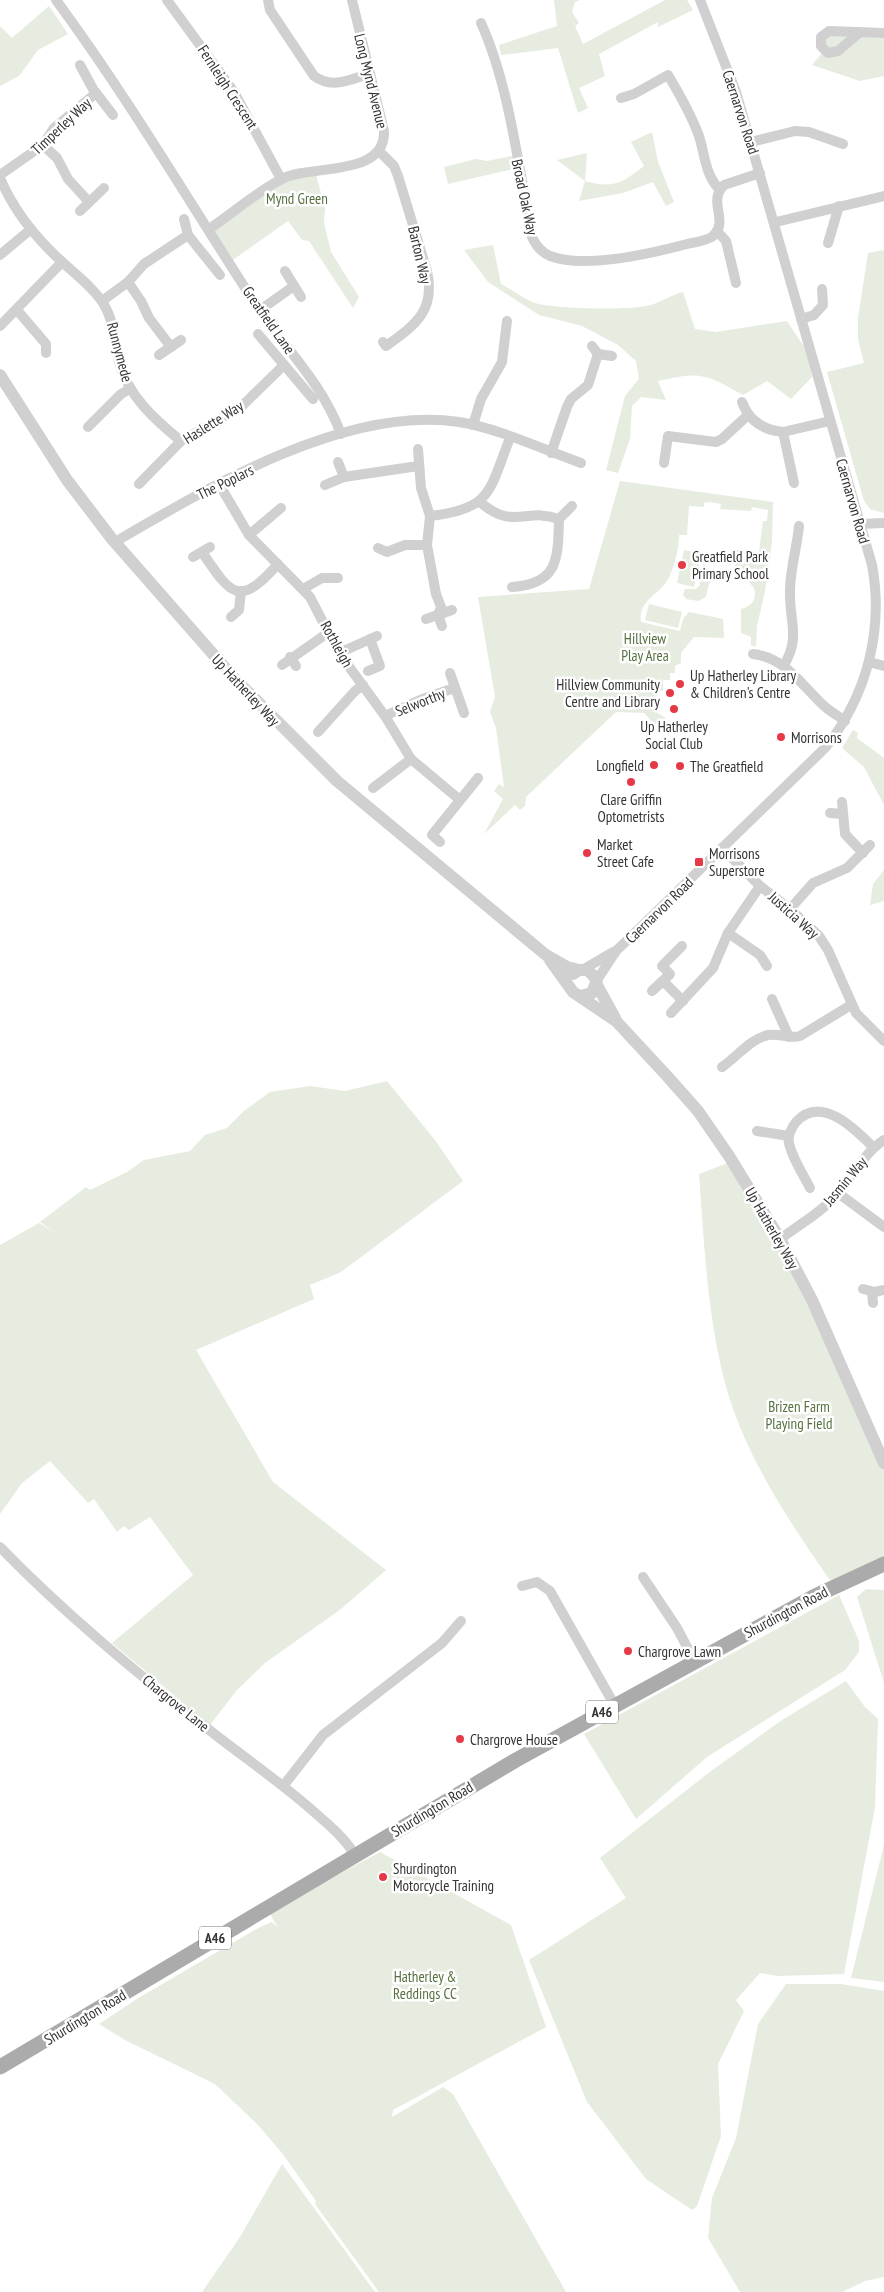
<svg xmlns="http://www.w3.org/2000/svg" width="884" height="2292" font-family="'PT Sans Narrow',sans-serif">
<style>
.green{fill:#e6ecdf}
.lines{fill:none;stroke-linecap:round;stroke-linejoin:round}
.minor{stroke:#d0d0d0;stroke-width:10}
.tertiary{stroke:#d0d0d0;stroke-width:12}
.primary{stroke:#ababab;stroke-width:15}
.poi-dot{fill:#e63946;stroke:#fff;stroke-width:2}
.labels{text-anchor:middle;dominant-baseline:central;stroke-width:5;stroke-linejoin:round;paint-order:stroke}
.shield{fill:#fff;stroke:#707070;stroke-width:1}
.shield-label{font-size:14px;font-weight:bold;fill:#333}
.street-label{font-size:15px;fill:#333;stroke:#fff}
.park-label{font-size:15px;fill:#56703f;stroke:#fff}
.poi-label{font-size:15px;fill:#333;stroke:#fff;text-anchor:start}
</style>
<rect width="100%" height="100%" fill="#fff"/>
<g class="green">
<polygon points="554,0 580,0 575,2 572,12 579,23 575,26 583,44 665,0 687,0 693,10 658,27 658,22 599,54 605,76 579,88 588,108 578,113 558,48 501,55 499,45 557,26"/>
<polygon points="49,6 68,34 38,50 19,76 0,86 0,26 12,38"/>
<polygon points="884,33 884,76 860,81 812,65 824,51 823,35"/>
<path d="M652,132l6,30 16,40 -8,4 -13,-24 -30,11 -44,8 6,-20 -28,-21 30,-7 -2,28c29,8 37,2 59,-15l-13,-24z"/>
<polygon points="516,155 518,168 448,184 444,167 476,159 487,161"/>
<polygon points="315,171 325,208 324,223 331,252 359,297 353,308 309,241 302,240 288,221 230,262 209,229 267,188"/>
<path d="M493,245l8,39c12,6 25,17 38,20 21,5 97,7 115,0 10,-4 18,-9 29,-12l12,37 21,3 71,-11 20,30 5,26 -21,22 -24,-18 -24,14c-38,-21 -41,-24 -85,-14l8,19 -25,-3 -9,9 -2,33 -12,34 -12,-3 19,-74 14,-17 -3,-18 -18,-16 -36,-19 -43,-11 -51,-33 -24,-32z"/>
<polygon points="884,250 884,513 870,509 864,501 827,372 864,363 858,339 858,318 868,253"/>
<path d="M620,481l153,21 -1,40 -7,49 -8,35 -1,21 -5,-2v-8l-10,-4v-24c11,-3 16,-9 13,-21l-9,-11 -11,-3 3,-24 22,2 4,-31h4l1,-11 -16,-3 -1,4 -31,-2 1,-5 -11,-2 -6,1v4l-15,-1 -2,29h-8c0,14 -5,34 -12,46 -10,15 -29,20 -26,41l39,9 3,-12 6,-7 34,7 1,19 -30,-1 -13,16v10l-6,3v7h-5v7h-7v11h-8l2,22 9,5 -7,11 -15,-16 -28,-1 -90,85 -1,9 -5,4 -5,-5 -31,29 19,-35 -9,-8 5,-7 5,3 -8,-59 -6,-16 5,-15 -17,-100 111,-8z"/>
<polygon points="684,550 701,554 694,587 677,583"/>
<polygon points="703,561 708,570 714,574 709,580 712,581 709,583 706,597 698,601 686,599 683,595 685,589 696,589 700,585 700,571 703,572"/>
<polygon points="649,604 682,612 678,628 645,620"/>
<polygon points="853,730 858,733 857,738 884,758 884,805 864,767 842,748"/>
<polygon points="884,870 884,901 870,905 873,884"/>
<polygon points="387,1081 435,1140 463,1181 341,1272 310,1285 314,1299 196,1350 273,1482 386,1570 341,1609 265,1663 237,1690 210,1725 112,1643 193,1575 150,1517 129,1530 124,1526 117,1532 94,1499 88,1503 50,1461 22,1483 0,1514 0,1245 39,1223 54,1232 40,1222 86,1187 90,1190 127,1172 144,1160 190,1151 205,1135 227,1128 244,1111 270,1092 310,1086 345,1091"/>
<path d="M733,1161l22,35 129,267v97l-50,26c-44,-63 -93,-135 -111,-211 -16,-66 -19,-133 -24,-201z"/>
<polygon points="866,1589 884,1590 884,1683 857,1597"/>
<polygon points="839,1595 859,1641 859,1652 845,1670 707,1757 636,1819 584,1734"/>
<polygon points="846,1681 865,1707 878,1719 875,1807 844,1974 778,1976 760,1973 736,2000 744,2011 718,2064 721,2136 697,2206 692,2210 646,2179 587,2102 529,1960 626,1898 600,1858 711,1771 782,1720"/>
<polygon points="884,1845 884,1982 851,1978"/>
<polygon points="380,1852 511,1925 546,2027 393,2110 392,2117 443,2087 453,2094 566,2292 379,2292 315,2204 316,2201 282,2153 258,2125 215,2084 125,2040 99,2024 140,1997 260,1927 272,1922 278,1928 269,1912"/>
<polygon points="786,1984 841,1984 884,1991 884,2277 865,2281 842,2292 740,2292 708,2238 712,2198 736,2138 758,2024"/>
<polygon points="282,2164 375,2292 202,2292 240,2237"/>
</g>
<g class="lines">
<g class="minor">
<path d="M56,0c73,99 135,205 202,308 29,42 65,77 83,126"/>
<polyline points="167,0 234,92 281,179"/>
<path d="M268,0l2,10 44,66c18,13 35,4 54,-2"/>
<path d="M481,23c28,61 38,147 51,214 4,9 9,15 18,19 34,13 103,-3 137,-12 8,-2 20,-3 26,-8 15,-14 -2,-31 7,-46 -15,-15 -15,-35 -21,-54 -8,-22 -19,-41 -31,-61l-34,19 -13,4"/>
<polyline points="859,33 838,51 828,53 821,46 821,37 829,31 884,33"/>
<polyline points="80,65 93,89 113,115"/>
<polyline points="751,142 795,131 809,132 843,144"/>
<polyline points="43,145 57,158 68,179 89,202"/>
<path d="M379,151l15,15 4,10 29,95c9,40 -12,54 -41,75l-3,-4"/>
<polyline points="0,175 43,145 54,128 96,93"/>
<path d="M0,178c13,31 35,59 60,82 15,14 32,26 43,43 12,19 11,38 16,58 8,34 36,59 62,80"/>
<polyline points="720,190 724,185 760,173"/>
<polyline points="80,211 104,188"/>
<polyline points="184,219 188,235 220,275"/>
<polyline points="776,222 884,196"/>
<path d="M209,229c24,-16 47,-37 73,-50 27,-15 104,-1 102,-48l-32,-131"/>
<polyline points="717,231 726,241 736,283"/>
<polyline points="828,243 839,206"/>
<polyline points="0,255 31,229"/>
<polyline points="285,271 301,297"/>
<polyline points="128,282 141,301 149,318 171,347"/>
<polyline points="102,301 128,282 144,264 188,235"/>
<polyline points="17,310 46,344 46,353"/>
<polyline points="260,310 294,286"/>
<polyline points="801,319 814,315 823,305 822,289"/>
<polyline points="0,326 62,262"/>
<polyline points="258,334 313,399"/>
<polyline points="598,354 612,356"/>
<polyline points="159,355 181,340"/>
<path d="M742,402c7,19 21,28 41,30l47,-11"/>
<polyline points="473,425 481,399 502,362 507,321"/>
<polyline points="88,427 121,394 130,389"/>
<polyline points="783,432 794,483"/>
<polyline points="418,449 421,488 430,516 427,545 436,594 441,607 438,615 442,626"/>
<polyline points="551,453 567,407 571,399 588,385 598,354 592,346"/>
<polyline points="338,462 344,477"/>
<polyline points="664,463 668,436 716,442 722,439 748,415"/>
<polyline points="139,484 181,441 241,407 283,366"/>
<polyline points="219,484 249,535 310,597 339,653 385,716 411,759 460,800"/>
<polyline points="325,485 344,477 418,466"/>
<path d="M480,502c33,29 46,5 79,17"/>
<path d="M430,516c63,-7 59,-26 80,-78"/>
<polyline points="860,524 884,523"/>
<polyline points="249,535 281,508"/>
<path d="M115,542c94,-55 231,-137 344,-120 39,6 85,28 122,41"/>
<polyline points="378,548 387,552 405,545 427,545"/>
<path d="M202,552c29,43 37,56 76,12"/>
<polyline points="193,557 210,547"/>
<path d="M512,587c46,-3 46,-27 47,-68l13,-13"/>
<polyline points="303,589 322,578 338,578"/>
<polyline points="231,617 239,610 241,591"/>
<polyline points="426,619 452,610"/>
<polyline points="339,653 377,636"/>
<path d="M753,654c32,4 47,29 69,50 7,7 15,11 23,17"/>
<polyline points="290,657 296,666"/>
<polyline points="869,662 884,666"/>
<polyline points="282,665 329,632"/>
<path d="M784,665c17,-28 5,-44 6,-74 0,-22 7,-43 9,-65"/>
<polyline points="368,671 380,666 370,639"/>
<polyline points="450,673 464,713"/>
<polyline points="385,716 420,700 454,688"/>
<polyline points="318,732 355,691 363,685"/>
<polyline points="373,788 411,759"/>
<polyline points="842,802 845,834 863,853"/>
<polyline points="830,813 843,814"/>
<polyline points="440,842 432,835 478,778"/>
<polyline points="722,848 760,886 790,909 819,936 828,950 856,1013 884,1041"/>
<polyline points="790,909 813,883 847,868 870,845"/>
<polyline points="728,933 760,955 767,966"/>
<polyline points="584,969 613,952"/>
<path d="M597,980l19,-29 210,-204c41,-52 58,-117 46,-182l-136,-473 -36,-92"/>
<polyline points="663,981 683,1001"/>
<polyline points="652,991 670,974 662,966 682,946"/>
<polyline points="772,999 789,1037"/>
<polyline points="671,1013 713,968 728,933 760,886"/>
<path d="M722,1067c15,-10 28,-28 46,-32 12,-2 21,4 32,1l51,-31"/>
<polyline points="757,1131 789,1136"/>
<path d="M810,1188c-7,-14 -18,-30 -21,-45 -2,-7 3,-16 7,-21 25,-28 59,7 77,25"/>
<polyline points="838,1193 884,1227"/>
<path d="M780,1239c20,-15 42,-27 58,-46 16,-18 26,-40 46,-53"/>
<polyline points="863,1289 875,1292 884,1290"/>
<polyline points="872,1292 873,1303"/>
<path d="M0,1547c62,64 132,122 203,178 36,29 75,55 110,86 16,14 31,26 42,44"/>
<polyline points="643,1577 677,1628 695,1662"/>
<polyline points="522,1586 537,1582 550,1591 615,1706"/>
<polyline points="284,1785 323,1735 442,1643 461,1621"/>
</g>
<g class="tertiary">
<polyline points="0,375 67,480 112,539 234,678 337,781 546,955 567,967 579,970"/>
<polyline points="550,960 573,992 616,1021 667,1076 698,1111 729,1156 780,1239 812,1300 884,1463"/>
<polyline points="573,974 579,970 588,970 597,980 592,993 580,996"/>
<polyline points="597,985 615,1018"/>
</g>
<polyline class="primary" points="0,2067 516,1760 815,1596 884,1564"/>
</g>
<g class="poi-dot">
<circle cx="682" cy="565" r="5"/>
<circle cx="680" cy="684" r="5"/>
<circle cx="670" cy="693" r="5"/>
<circle cx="674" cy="709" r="5"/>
<circle cx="781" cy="737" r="5"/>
<circle cx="654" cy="765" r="5"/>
<circle cx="680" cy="766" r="5"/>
<circle cx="631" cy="782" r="5"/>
<circle cx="587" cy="853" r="5"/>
<rect x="694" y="857" width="10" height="10" rx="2.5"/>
<circle cx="628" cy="1651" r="5"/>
<circle cx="460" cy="1739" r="5"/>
<circle cx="383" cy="1877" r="5"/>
</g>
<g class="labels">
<g class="shield">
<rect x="586" y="1700.5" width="32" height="23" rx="4"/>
<rect x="199" y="1926.5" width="32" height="23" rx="4"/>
</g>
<g class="shield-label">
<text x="602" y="1712">A46</text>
<text x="215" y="1938">A46</text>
</g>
<g class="street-label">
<text transform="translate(371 81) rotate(76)">Long Mynd Avenue</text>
<text transform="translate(228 87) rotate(57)">Fernleigh Crescent</text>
<text transform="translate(741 112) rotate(72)">Caernarvon Road</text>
<text transform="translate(61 126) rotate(-43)">Timperley Way</text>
<text transform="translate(525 197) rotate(78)">Broad Oak Way</text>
<text transform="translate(420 255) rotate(77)">Barton Way</text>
<text transform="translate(269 320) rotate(55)">Greatfield Lane</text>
<text transform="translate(120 352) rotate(75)">Runnymede</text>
<text transform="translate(213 422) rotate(-32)">Haslette Way</text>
<text transform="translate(225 482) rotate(-26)">The Poplars</text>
<text transform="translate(853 501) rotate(74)">Caernarvon Road</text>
<text transform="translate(337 644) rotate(61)">Rothleigh</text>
<text transform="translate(246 690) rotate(47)">Up Hatherley Way</text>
<text transform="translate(420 702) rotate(-22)">Selworthy</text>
<text transform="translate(659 910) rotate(-44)">Caernarvon Road</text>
<text transform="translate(794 915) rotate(42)">Justicia Way</text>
<text transform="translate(845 1181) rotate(-50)">Jasmin Way</text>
<text transform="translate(772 1228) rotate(60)">Up Hatherley Way</text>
<text transform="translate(786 1612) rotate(-28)">Shurdington Road</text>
<text transform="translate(176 1703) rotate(39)">Chargrove Lane</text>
<text transform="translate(432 1809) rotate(-31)">Shurdington Road</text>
<text transform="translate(85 2017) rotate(-31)">Shurdington Road</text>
</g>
<g class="park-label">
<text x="297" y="198">Mynd Green</text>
<text x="645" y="638">Hillview<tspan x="645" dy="17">Play Area</tspan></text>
<text x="799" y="1406">Brizen Farm<tspan x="799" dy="17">Playing Field</tspan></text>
<text x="425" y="1976">Hatherley &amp;<tspan x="425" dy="17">Reddings CC</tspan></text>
</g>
<g class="poi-label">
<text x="692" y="556">Greatfield Park<tspan x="692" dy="17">Primary School</tspan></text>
<text x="690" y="675">Up Hatherley Library<tspan x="690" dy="17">&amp; Children's Centre</tspan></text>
<text x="660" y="684" text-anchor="end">Hillview Community<tspan x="660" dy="17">Centre and Library</tspan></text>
<text x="674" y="726" text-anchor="middle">Up Hatherley<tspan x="674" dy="17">Social Club</tspan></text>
<text x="791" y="737">Morrisons</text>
<text x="644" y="765" text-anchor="end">Longfield</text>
<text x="690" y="766">The Greatfield</text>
<text x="631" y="799" text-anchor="middle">Clare Griffin<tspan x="631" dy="17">Optometrists</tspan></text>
<text x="597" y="844">Market<tspan x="597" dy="17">Street Cafe</tspan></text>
<text x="709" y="853">Morrisons<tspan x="709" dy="17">Superstore</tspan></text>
<text x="638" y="1651">Chargrove Lawn</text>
<text x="470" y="1739">Chargrove House</text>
<text x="393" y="1868">Shurdington<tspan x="393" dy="17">Motorcycle Training</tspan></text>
</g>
</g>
</svg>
